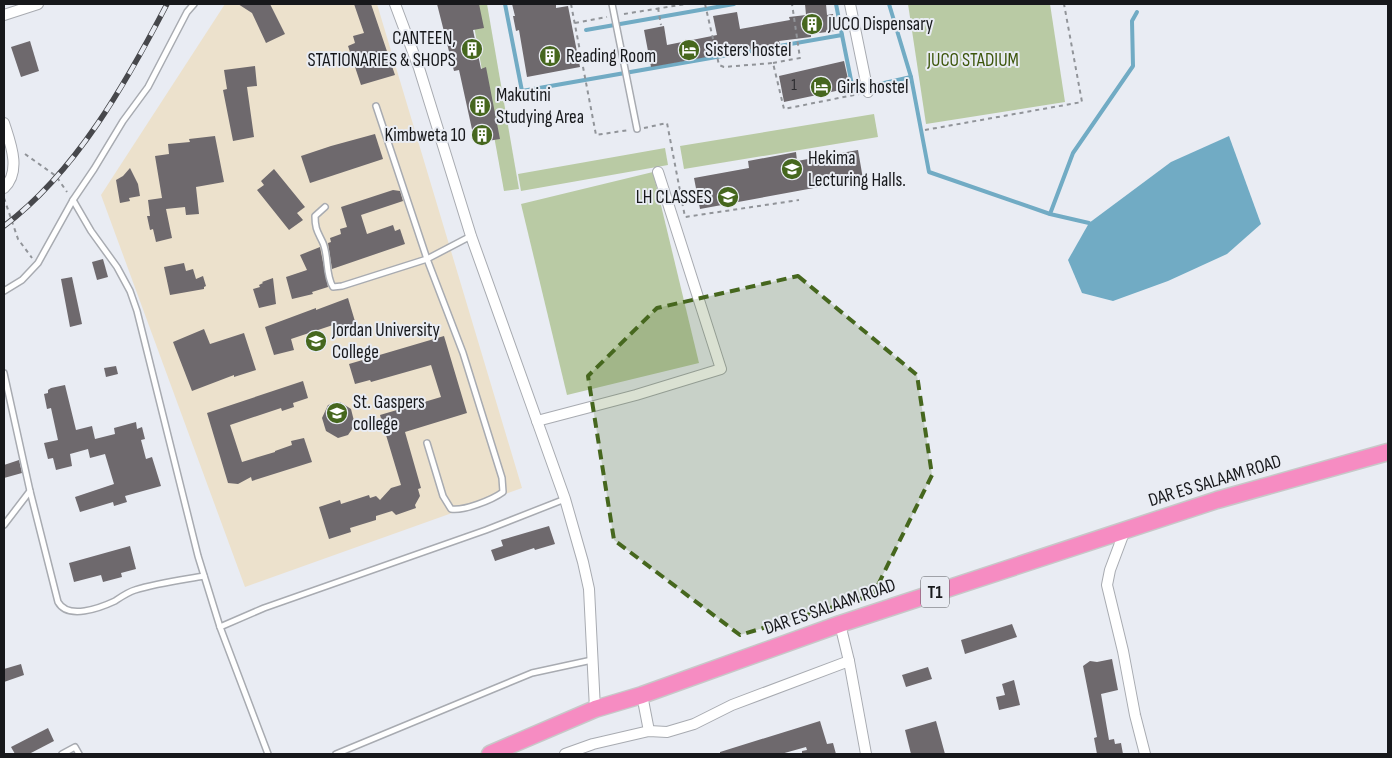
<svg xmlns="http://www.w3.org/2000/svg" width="1392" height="758" font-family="'Sofia Sans Condensed',sans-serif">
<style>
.education{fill:#ece1cc}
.green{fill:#b9caa4}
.water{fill:#71abc4}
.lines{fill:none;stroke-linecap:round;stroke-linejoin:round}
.stream{stroke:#71abc4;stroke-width:4}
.building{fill:#6e696d}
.service-casing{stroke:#a8abb1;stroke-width:8}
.minor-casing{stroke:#a8abb1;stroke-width:12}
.trunk-casing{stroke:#c7c8c8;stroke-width:19}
.path{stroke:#919499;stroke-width:2;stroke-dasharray:4 4;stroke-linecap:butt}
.service{stroke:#fff;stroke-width:5}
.minor{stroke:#fff;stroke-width:10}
.trunk{stroke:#f68cc2;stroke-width:16}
.rail-casing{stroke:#47484c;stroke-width:5.5}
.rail{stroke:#e9ecf3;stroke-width:4;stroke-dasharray:11;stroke-linecap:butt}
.marked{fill:#46671e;fill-opacity:0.2;stroke:#46671e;stroke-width:4;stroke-dasharray:10 6;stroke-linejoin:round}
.labels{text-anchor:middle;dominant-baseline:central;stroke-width:4;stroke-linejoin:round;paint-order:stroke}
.number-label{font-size:16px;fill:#2d2c30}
.shield{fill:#e9ecf3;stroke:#56585c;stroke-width:1}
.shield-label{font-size:18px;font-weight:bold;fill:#17181b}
.poi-label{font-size:19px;fill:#17181b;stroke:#e9ecf3;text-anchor:start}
.park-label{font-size:19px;fill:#3d560c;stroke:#e9ecf3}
.street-label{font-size:19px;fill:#17181b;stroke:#e9ecf3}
</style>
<rect width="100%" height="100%" fill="#e9ecf3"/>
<polygon class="education" points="225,4 377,4 522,488 245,587 101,195"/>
<g class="green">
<polygon points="470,4 487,4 519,189 504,191"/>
<polygon points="908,4 1050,4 1065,102 926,124"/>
<polygon points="874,114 878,137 684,169 680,146"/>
<polygon points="665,148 668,165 521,191 518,174"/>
<polygon points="653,172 699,363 567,395 521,204"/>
</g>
<polygon class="water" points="1229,136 1261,224 1227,254 1168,281 1113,301 1082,293 1068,260 1089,223 1171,162"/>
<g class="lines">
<g class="stream">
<polyline points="505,4 522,91 842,35 853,90 911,77"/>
<polyline points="836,4 842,35"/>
<polyline points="889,4 911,77 929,172 1050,214"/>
<polyline points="586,30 734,4"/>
<polyline points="1089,223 1050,214 1073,153 1133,66 1132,21 1137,12"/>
</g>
</g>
<g class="building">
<polygon points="238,4 270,4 285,34 266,43 252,13"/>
<polygon points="354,4 371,4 395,75 361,85 348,46 355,43 353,36 364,33"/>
<polygon points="437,4 479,4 484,28 473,30 481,69 486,67 500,139 475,143 459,70 454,71"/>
<polygon points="512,4 556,4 556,8 568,6 580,67 527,77 519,30 516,31 513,16 515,16"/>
<polygon points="805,4 826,4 827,15 833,14 835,31 811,34 811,37 779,41 780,44 651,67 644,30 664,26 667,45 717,35 713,16 737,12 740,29 790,20 789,17 806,15"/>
<polygon points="30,41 39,71 21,77 11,47"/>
<polygon points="844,61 850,88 784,102 779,76"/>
<polygon points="255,66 257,86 247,87 254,137 233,141 223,90 227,89 224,70"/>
<polygon points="375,134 383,159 310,183 301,156 331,146"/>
<polygon points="215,136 224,182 196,187 199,214 186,215 185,207 166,209 172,238 156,242 153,229 150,230 147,216 150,216 148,200 162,198 155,156 169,154 168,144 190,142 189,139"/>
<polygon points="858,150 863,179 700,209 694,178 749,168 748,161 796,152 797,161"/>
<polygon points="130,168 138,184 140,196 129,198 130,201 120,203 116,180 123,176"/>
<polygon points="274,169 305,207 297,213 303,220 289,230 257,190 264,185 261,181"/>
<polygon points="393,190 400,191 403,201 361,215 367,234 393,225 395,231 400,229 405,244 332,269 328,243 331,242 330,238 341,234 340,229 347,227 341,207"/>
<polygon points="320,247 328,287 312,292 313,294 292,299 286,277 307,270 300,255"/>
<polygon points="103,259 108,277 97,280 92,262"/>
<polygon points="184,263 186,271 193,269 196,279 203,276 206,286 204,287 204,289 170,295 164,267"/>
<polygon points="72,277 82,324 70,327 61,279"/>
<polygon points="273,278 276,304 259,308 253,289 260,287 259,285 263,283 262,282"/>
<polygon points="348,298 357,328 339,333 336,324 291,339 294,350 274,355 265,327 316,308 316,310"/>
<polygon points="204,329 210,344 244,333 256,370 234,377 234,375 192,391 173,342"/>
<polygon points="444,336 467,413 405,432 421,488 418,489 420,496 415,505 416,508 396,515 392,511 376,516 376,520 350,528 351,532 329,539 319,507 340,500 341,504 369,495 370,498 376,496 380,500 391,488 401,485 380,415 441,397 431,365 371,382 370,380 355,384 349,364"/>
<polygon points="116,366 118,374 106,377 104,368"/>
<polygon points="303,381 308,398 293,403 294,407 282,411 281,408 230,425 242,462 275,452 275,451 292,445 291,441 304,438 312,462 252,481 251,477 238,484 228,483 207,413"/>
<polygon points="65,385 76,430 92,426 95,439 115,434 114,428 136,422 137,429 142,427 145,439 141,440 146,459 152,457 161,486 125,496 127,502 114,506 113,502 80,512 75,497 114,484 105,454 90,458 88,449 70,454 72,466 56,470 53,458 48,459 44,443 58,440 51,408 47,409 44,394 48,393 48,390 51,388"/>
<polygon points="340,402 351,409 355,425 348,435 338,438 326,431 322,418 328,405"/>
<polygon points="19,460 22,473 4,478 4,465"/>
<polygon points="549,526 555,544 535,550 534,548 495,561 491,550 503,546 501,540"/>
<polygon points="130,546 136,569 121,573 122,577 103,582 101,575 74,582 69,563"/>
<polygon points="1012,624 1017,637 965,654 961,640"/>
<polygon points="1112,659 1118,690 1101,694 1109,740 1114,739 1115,744 1121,743 1123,754 1097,754 1094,738 1097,737 1083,666 1090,661 1097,662"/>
<polygon points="21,664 24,675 4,682 4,669"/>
<polygon points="928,667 932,679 906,687 902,675"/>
<polygon points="1014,680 1020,705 999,710 996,697 1005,695 1002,684"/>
<polygon points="820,721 827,744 833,743 836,754 802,754 802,751 807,750 806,747 781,754 720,754 720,752"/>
<polygon points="936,721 945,754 911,754 905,730"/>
<polygon points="48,728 54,741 29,754 15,754 11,747"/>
</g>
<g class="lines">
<g class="service-casing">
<g id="service">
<polyline points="612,4 637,129"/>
<path d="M376,106l51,153 36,94 39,125 1,14c-11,8 -39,19 -52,17l-8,-13 -16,-53"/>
<polyline points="73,200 91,231 117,267 130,291 137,311 198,556 220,627 264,608 486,530 565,499"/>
<path d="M325,207l-10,9c0,14 3,16 8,27 6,14 2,31 10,44l9,-1 85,-27 44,-23"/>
<polyline points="4,291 22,280 38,263 73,200 94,169 123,121 148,87 187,12 194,4"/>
<polyline points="4,373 30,491 4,525"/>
<path d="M30,491l28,111c10,18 42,6 57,-1 6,-4 13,-9 20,-11 22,-7 46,-10 69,-14"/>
<polyline points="220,627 268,754"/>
<polyline points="62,754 75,747 79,754"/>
<polyline points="336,754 532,673 592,660"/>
</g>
</g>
<g class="minor-casing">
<g id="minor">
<polyline points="395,4 419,68 471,236 565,499 583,562 589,589 595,709"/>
<polyline points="850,4 868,92"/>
<polyline points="4,15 38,4"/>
<path d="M4,123c6,19 18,48 0,65"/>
<polyline points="537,421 636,395 721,369 658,172"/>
<polyline points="1125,530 1110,570 1107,585 1123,651 1135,715 1145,754"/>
<polyline points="840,624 849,661 866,754"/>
<polyline points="642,695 649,731"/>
<polyline points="565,754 593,744 649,731 667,732 694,724 732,705 849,661"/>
</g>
</g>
<g class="trunk-casing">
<polyline id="trunk" points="490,754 595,709 642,695 840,624 1217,500 1388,452"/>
</g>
<g class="path">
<polyline points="571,4 596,135 629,130"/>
<polyline points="705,4 719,65 724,67 773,63 784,109 859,94"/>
<polyline points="658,8 661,25"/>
<polyline points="624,14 686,4"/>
<polyline points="575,23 607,17"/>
<polyline points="773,63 800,58 792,4"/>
<polyline points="644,128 667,123 685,217 799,200"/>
<polyline points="925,130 1082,102 1064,4"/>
<polyline points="25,154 56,176 67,192"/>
<polyline points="4,198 18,239 32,258"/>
</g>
<use href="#service" class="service"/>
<use href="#minor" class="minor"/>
<use href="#trunk" class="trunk"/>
<g class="rail-casing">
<path id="rail" d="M4,226c72,-54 122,-143 163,-222"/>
</g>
<use href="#rail" class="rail"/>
</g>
<path class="marked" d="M798,276l119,99 15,100 -59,120 -133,40 -126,-95 -26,-164 69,-68z"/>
<defs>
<g id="building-disc" transform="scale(1.125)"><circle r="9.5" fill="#46671e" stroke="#e9ecf3"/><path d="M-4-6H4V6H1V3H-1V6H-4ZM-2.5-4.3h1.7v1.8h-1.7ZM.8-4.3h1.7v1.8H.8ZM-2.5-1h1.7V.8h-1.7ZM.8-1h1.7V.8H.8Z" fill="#fff"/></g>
<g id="hotel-disc" transform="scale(1.125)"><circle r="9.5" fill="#46671e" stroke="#e9ecf3"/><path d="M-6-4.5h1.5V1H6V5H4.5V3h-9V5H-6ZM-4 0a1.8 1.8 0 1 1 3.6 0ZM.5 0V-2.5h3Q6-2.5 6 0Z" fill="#fff"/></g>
<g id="university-disc" transform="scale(1.125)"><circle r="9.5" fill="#46671e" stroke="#e9ecf3"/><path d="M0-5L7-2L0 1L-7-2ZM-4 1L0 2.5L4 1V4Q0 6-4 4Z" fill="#fff"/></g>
</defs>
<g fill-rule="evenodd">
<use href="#building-disc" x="812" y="24"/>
<use href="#building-disc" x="472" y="49"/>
<use href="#hotel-disc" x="689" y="50"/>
<use href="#building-disc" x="550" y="56"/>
<use href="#hotel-disc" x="821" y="87"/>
<use href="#building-disc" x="480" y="106"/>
<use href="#building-disc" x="482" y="135"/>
<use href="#university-disc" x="792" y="169"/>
<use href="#university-disc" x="728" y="197"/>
<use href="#university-disc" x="316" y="341"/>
<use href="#university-disc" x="337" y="413"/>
</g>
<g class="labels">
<g class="number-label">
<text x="794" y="85">1</text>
</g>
<rect class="shield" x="921" y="576.5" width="28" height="31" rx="4"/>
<g class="shield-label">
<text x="935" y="592">T1</text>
</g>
<g class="poi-label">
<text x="828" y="24">JUCO Dispensary</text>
<text x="456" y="38" text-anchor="end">CANTEEN,<tspan x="456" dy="22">STATIONARIES &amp; SHOPS</tspan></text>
<text x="705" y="50">Sisters hostel</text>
<text x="566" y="56">Reading Room</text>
<text x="837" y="87">Girls hostel</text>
<text x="496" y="95">Makutini<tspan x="496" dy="22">Studying Area</tspan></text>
<text x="466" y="135" text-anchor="end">Kimbweta 10</text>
<text x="808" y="158">Hekima<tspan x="808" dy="22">Lecturing Halls.</tspan></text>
<text x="712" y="197" text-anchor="end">LH CLASSES</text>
<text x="332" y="330">Jordan University<tspan x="332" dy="22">College</tspan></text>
<text x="353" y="402">St. Gaspers<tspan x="353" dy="22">college</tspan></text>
</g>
<g class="park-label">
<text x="973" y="60">JUCO STADIUM</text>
</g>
<g class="street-label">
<text transform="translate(1215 481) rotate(-17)">DAR ES SALAAM ROAD</text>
<text transform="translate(830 607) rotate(-19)">DAR ES SALAAM ROAD</text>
</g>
</g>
<rect width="1392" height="758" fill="none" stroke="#17181b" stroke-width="10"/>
</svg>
